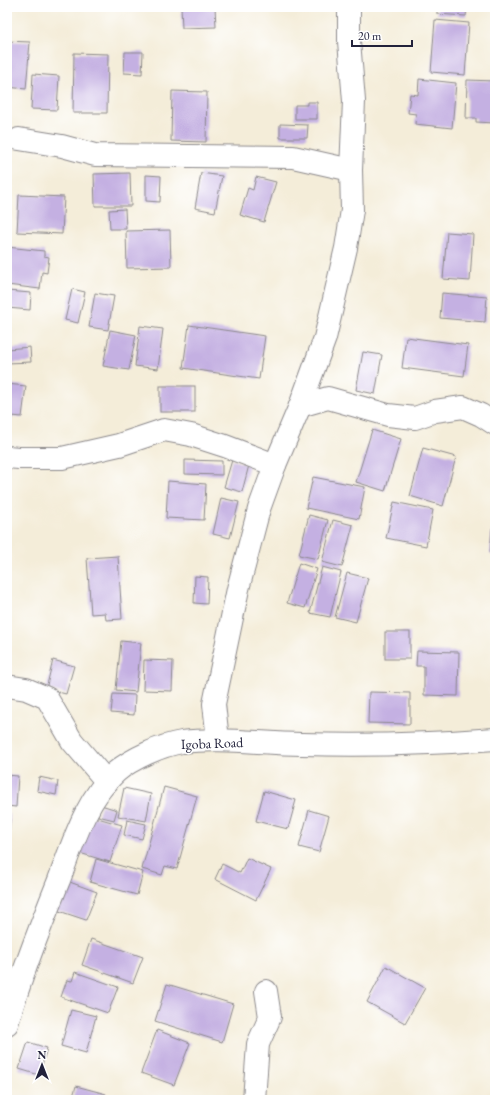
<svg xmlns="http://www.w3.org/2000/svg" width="502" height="1107" font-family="'EB Garamond',serif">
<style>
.building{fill:#c4b0e2}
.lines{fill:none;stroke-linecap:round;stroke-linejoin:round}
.minor-casing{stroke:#8b888a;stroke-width:24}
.tertiary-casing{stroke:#8b888a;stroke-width:24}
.minor{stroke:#fff;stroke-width:22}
.tertiary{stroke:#fff;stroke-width:22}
.labels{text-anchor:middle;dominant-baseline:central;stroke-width:3;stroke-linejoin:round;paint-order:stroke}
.street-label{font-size:14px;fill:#22223b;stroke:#fff}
</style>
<rect width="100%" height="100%" fill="#fff"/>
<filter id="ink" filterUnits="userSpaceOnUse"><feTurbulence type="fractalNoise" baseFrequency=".025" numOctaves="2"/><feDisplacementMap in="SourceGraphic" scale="8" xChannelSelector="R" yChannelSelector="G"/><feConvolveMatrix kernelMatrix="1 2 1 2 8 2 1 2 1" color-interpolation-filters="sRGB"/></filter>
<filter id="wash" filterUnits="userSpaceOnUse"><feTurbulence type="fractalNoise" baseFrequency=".012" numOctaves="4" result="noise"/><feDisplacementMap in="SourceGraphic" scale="16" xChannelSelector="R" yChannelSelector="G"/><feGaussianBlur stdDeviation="0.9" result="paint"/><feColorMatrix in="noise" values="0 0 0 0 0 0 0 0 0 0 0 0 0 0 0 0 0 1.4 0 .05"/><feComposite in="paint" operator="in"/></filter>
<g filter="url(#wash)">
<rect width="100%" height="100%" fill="#f4edd9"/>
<g id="blocks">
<g class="building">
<polygon points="181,7 215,7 216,27 182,28"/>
<polygon points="437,7 467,7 466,16 437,14"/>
<polygon points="435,20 469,23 465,75 431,72"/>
<polygon points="7,41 30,42 26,89 7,87"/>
<polygon points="125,52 143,52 142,74 124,73"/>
<polygon points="74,53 108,54 107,113 73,113"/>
<polygon points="33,74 59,76 57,110 31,109"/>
<polygon points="419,79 456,83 452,128 415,124 416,114 408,113 410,94 418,95"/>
<polygon points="467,80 495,81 495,123 476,122 476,118 466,118"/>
<polygon points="172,91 207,92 206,142 171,141"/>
<polygon points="307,102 317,102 317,119 295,119 295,105 307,105"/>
<polygon points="280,124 308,125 307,138 280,138"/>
<polygon points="130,173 131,206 95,206 94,174"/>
<polygon points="201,173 222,176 215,212 195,208"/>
<polygon points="146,175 161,176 160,202 146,201"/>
<polygon points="256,177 276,182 264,222 240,215 248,188 253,190"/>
<polygon points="19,195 64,197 62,234 17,232"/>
<polygon points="125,209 126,229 110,229 109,210"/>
<polygon points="170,230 171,267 127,268 126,231"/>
<polygon points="447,232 473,234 470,281 443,279"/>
<polygon points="7,247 44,251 44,256 49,257 47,273 42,272 40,289 7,285"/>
<polygon points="72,289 85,292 78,323 65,320"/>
<polygon points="7,291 31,293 30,310 7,308"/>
<polygon points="95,293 114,296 108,330 89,327"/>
<polygon points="442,293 487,297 485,322 440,318"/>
<polygon points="189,325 265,336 259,379 183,368"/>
<polygon points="140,326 163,329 158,369 135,366"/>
<polygon points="110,330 136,335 129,370 103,366"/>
<polygon points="406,337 468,345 464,376 402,368"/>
<polygon points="30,347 31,362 7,363 7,349"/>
<polygon points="363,352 382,355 375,394 356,390"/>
<polygon points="7,384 26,386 22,417 12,416 11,423 7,422"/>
<rect x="160" y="386" width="35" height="26"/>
<polygon points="372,430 401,439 385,491 356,482"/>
<polygon points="423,448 456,457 443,506 410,496"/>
<polygon points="185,460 222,461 222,475 185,474"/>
<polygon points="232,460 249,465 242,492 224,487"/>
<polygon points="313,477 365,487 359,519 306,508"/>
<polygon points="168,481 206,484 204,520 166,518"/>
<polygon points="221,498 239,502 230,538 213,534"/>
<polygon points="394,502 433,510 426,546 386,538"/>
<polygon points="309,515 328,520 318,559 299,555"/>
<polygon points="333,520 353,525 342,567 322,562"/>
<polygon points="492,528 495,528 495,555 490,554"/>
<polygon points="118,556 122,619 106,620 105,613 91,614 87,558"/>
<polygon points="299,563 317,569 305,608 287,603"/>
<polygon points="322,567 341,572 330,617 310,613"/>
<polygon points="347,573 368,578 356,622 335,617"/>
<polygon points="195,576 208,577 207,604 194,603"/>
<rect x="385" y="632" width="25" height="27"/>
<polygon points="121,641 141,643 136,692 116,690"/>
<polygon points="417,651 459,652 458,696 424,695 424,666 416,666"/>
<polygon points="53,660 74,666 66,694 46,689"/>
<polygon points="144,660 173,661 172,691 143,690"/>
<polygon points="369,692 410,693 410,724 368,723"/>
<polygon points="113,694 135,695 134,715 111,713"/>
<polygon points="7,775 18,776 16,807 7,806"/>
<polygon points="39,777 58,781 56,795 37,791"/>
<polygon points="164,787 197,796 177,869 165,866 162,875 142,869"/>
<polygon points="124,788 151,794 146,821 118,816"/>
<polygon points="264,791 296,800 288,829 256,821"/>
<polygon points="101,805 117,810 114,820 98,816"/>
<polygon points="309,810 329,816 319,852 299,847"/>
<polygon points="7,814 10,814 9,846 7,846"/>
<polygon points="87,815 122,825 110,862 76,852"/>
<polygon points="127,820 146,824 142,839 124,835"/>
<polygon points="247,858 271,869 256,900 215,879 222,864 240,873"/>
<polygon points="96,859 143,872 137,895 90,882"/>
<polygon points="67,881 97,892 86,920 56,910"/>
<polygon points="91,939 143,957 133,983 82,965"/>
<polygon points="386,966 425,988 405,1023 367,1002"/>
<polygon points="75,972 118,987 108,1013 61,997 67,980 72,981"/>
<polygon points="167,984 233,1004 222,1042 155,1021"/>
<polygon points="71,1010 96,1016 86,1053 61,1046"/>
<polygon points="157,1030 190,1043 174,1085 141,1073"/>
<polygon points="28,1042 47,1048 39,1075 19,1069"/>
<polygon points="76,1086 106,1094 104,1100 72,1100"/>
</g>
</g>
</g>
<g filter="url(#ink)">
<use href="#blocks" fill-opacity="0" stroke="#8b888a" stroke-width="1"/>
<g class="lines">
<g class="minor-casing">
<g id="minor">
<polyline points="19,139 62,146 95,155 293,157 351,170"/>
<polyline points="300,406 328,398 388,415 415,418 435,411 463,407 481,415 495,424"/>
<polyline points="7,457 19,458 62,458 119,445 164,430 191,435 225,446 275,465"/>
<polyline points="7,686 26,689 47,698 72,741 107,782"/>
<polyline points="218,740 214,704 238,589 259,509 275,465 300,406 325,338 346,248 352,210 351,170 354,101 349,41 349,7"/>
<polyline points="254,1100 258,1044 270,1017 266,991"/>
</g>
</g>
<g class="tertiary-casing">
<path id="tertiary" d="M7,1024c14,-49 33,-97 52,-144 14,-37 27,-81 57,-108 15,-13 46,-27 66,-30 40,-5 80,2 120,2 64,2 129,0 193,-5"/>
</g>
<use href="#minor" class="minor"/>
<use href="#tertiary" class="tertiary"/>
</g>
</g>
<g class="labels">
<g class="street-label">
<text transform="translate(212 743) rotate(-2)">Igoba Road</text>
</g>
</g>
<rect width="502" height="1107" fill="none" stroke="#fff" stroke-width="24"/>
<g transform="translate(42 1065)" stroke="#ffffff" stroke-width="3" paint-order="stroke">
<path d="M0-3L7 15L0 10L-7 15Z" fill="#22223b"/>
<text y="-6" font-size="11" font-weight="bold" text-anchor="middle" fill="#22223b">N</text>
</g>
<path d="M352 40v6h60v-6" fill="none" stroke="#22223b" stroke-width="2"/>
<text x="358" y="40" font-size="12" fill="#22223b" stroke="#ffffff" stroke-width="3" paint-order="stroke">20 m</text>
</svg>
